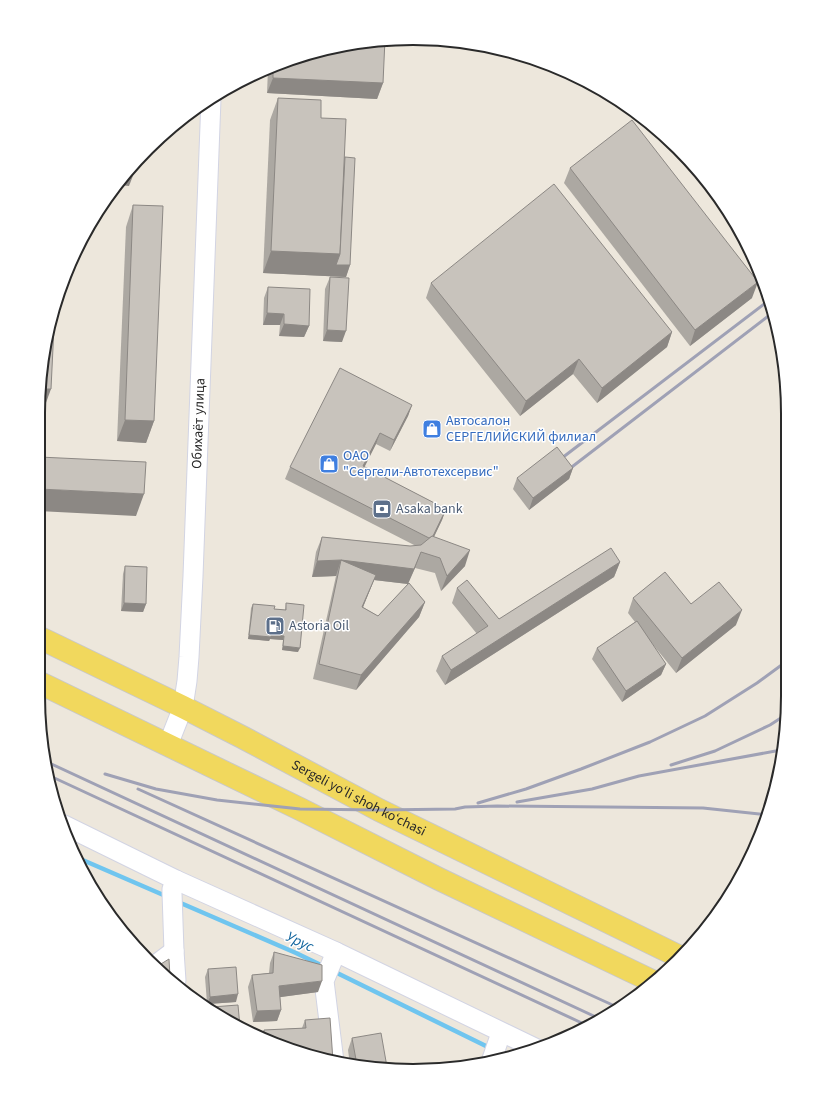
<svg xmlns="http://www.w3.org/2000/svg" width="826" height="1109" font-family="'Source Sans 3',sans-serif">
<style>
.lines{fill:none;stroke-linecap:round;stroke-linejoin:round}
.stream{stroke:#6fc5ef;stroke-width:4.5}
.minor-casing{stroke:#d2d4e3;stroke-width:21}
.major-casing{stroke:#c8c8c8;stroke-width:24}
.minor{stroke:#fff;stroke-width:19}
.major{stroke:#f1d85d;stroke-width:22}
.rail{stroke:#9fa1b5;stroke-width:3}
.wall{fill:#aca8a2;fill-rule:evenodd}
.shaded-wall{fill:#8c8884}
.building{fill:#c8c3bc;stroke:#8c8884}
.labels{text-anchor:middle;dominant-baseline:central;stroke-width:3;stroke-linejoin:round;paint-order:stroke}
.shop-label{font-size:14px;fill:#366cbe;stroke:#fff;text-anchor:start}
.street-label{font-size:14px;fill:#2a2a2a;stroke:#fff}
.service-label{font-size:14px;fill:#4e5e75;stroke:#fff;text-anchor:start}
.water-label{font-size:15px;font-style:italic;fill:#0d629c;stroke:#fff}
.rim{fill:none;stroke:#2a2a2a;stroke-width:2}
</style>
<rect width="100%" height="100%" fill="#ede7dc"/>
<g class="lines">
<g class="stream">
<polyline points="78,858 168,897"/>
<polyline points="176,901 296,953 325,967"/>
<polyline points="333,971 490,1048"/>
<polyline points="499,1052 508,1056"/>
</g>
<g class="minor-casing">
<g id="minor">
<path id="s1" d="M168,745l15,-38 4,-26 2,-24 4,-81 4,-107 14,-370"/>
<polyline points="64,825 176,880 336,952 537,1049"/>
<polyline points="176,880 172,889 172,893 174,951 176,981"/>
<polyline points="154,966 174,951"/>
<polyline points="492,1059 501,1033"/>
<polyline points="334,1062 324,981 336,952"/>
</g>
</g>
<g class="major-casing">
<g id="major">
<path id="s2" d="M38,637l145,70 59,30 137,73 301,147"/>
<polyline points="38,682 300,809 439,879 654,982"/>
</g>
</g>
<use href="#minor" class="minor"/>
<use href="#major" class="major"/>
<g class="rail">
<polyline points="558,461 768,301"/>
<polyline points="564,473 771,314"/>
<polyline points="47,762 596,1017"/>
<polyline points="671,765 715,751 770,725 787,714"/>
<polyline points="105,774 156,789 217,800 300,809 379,810 455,809 465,807 497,806 703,808 768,815"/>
<polyline points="48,775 584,1024"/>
<polyline points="138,789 617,1007"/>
<polyline points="517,802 592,789 639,776 781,750"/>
<polyline points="478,803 526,789 581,769 650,742 705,716 757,683 787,661"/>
</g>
</g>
<g class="wall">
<polygon points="316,51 383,83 377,99 267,93 268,69"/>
<polygon points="278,98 321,118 345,157 350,265 346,277 263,273 270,120"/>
<polygon points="570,168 752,298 690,346 564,183"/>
<polygon points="133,205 154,421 146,443 117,441 126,227"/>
<polygon points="330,277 342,342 323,341 325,289"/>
<polygon points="431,283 672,332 667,347 597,403 573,374 520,416 426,298"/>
<polygon points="268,287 309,326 304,337 279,336 280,325 263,325 264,298"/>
<path d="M412,405l-4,11 -18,35 -14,-7 -12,23 82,42 -4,11 -8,17 31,29 -24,25 -6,-18 -20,-5 -7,15 17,19 -6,15 -63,73 -43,-11 23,-103 -24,1 4,-25 6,-15 88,9h6l-131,-67 5,-12zM374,580l34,4 -30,32 -15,-9z"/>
<polygon points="573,468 569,479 529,510 513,489 517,478"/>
<polygon points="620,562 614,577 445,685 436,671 442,656 477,634 452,603 457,588 499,619"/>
<polygon points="125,566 146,604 143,612 121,611 123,574"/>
<polygon points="633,598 691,604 736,625 676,673 650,641 666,664 661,675 622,702 592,659 597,648 635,622 628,613"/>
<polygon points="286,603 298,652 282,650 283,640 270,639 269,641 248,639 251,608 253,604 274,609 285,610"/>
<polygon points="274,952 318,992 280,997 281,1010 277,1021 253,1022 248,987 252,975 269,973 270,963"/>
<polygon points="208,969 236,1002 208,1004 207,1003 205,977"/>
<polygon points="305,1020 333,1061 261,1037 264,1030 302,1028"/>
<polygon points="352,1038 387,1067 350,1065 348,1050"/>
</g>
<g class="shaded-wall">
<polygon points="273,78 383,83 377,99 267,93"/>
<polygon points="136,168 129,186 119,185"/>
<polygon points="271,251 340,254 350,265 346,277 263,273"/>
<polygon points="758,282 752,298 690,346 695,330"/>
<polygon points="267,313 284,314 280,325 263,325"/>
<polygon points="284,324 309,326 304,337 279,336"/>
<polygon points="327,330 346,331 342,342 323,341"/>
<polygon points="672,332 667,347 597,403 602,388"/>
<polygon points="579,359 573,374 520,416 526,401"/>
<polygon points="39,389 51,389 43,411 39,411"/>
<polygon points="412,405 408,416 390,451 394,440"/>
<polygon points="125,420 154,421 146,443 117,441"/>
<polygon points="380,433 376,444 359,478 363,466"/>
<polygon points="573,468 569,479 529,510 533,498"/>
<polygon points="39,489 144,494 136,516 38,511"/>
<polygon points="446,509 442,520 427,551 431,539"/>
<polygon points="470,550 465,566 441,591 447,576"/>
<polygon points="421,552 415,568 408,584 374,580 357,622 341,560"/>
<polygon points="341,560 336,576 312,577 317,561"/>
<polygon points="620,562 614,577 445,685 451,670"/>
<polygon points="425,602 419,617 356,690 361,675"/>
<polygon points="124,603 146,604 143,612 121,611"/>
<polygon points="742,610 736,625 676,673 682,658"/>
<polygon points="249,635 271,635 284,636 283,640 270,639 269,641 248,639"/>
<polygon points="283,646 300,648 298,652 282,650"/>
<polygon points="666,664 661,675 622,702 626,691"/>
<polygon points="322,981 318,992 274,998 279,986"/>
<polygon points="238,994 236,1002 208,1004 207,1004 210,997"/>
<polygon points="281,1010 277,1021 253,1022 257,1011"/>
</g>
<g class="building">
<polygon points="385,39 383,83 273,78 273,67 316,51"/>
<polygon points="278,98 321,100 321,118 346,119 340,254 271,251"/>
<polygon points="632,120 758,282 695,330 570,168"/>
<polygon points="345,157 355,158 350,265 336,265 340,254"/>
<polygon points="554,184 672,332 602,388 579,359 526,401 431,283"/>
<polygon points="133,205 163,206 154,421 125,420"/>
<polygon points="330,277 349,278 346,331 327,330"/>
<polygon points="268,287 310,289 309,326 284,324 284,314 267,313"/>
<polygon points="55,306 51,389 39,389 51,316"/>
<polygon points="340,368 412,405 394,440 380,433 363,466 446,509 433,536 429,538 290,467"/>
<polygon points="557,447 573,468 533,498 517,478"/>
<polygon points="39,457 146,462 144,494 39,489"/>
<polygon points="432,536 470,550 447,576 440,558 421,552 414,569 341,560 376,575 362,607 378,616 409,583 425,602 361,675 319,664 341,560 317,561 322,537 410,546 421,545"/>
<polygon points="611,548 620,562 451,670 442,656 488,626 457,588 467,580 499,619"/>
<polygon points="125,566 147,567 146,604 124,603"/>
<polygon points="665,572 691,604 719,582 742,610 682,658 633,598"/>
<polygon points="286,603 304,605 300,648 283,646 284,636 271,635 271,637 249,635 253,604 275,606 274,609 286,610"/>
<polygon points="637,621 666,664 626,691 597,648"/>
<polygon points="274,952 322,965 322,981 279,986 281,1010 257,1011 252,975 273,973"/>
<polygon points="169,959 170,977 156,967"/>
<polygon points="236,967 238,994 210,997 208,969"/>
<polygon points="238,1005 240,1027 212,1007"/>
<polygon points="330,1018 333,1061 264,1038 264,1030 306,1028 305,1020"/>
<polygon points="381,1033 387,1067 357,1065 352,1038"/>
</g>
<defs>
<g id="shop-square" transform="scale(1)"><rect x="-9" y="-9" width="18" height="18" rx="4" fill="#3f7fe0" stroke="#fff"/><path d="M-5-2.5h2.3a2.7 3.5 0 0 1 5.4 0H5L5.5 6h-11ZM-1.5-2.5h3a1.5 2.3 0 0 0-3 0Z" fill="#fff"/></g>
<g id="bank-square" transform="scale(1)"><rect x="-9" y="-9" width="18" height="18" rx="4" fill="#5c6f8a" stroke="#fff"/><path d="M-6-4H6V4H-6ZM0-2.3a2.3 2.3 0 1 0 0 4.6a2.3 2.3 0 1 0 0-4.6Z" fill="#fff"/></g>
<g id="fuel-square" transform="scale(1)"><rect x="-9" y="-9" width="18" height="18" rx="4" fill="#5c6f8a" stroke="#fff"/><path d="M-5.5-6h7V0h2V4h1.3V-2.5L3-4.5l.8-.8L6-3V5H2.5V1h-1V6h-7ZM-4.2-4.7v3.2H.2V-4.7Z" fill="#fff"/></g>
</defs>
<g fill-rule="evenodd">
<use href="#shop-square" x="432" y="429"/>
<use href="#shop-square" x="329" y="464"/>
<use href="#bank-square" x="382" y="509"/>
<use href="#fuel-square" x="275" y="626"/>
</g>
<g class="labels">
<g class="shop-label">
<text x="446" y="421">Автосалон<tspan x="446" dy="16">СЕРГЕЛИЙСКИЙ филиал</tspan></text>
<text x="343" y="456">ОАО<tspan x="343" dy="16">"Сергели-Автотехсервис"</tspan></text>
</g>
<g class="street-label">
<text stroke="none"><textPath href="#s1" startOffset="325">Обихаёт улица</textPath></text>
<text stroke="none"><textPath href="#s2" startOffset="359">Sergeli yo‘li shoh ko‘chasi</textPath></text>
</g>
<g class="service-label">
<text x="396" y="509">Asaka bank</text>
<text x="289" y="626">Astoria Oil</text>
</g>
<g class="water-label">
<text transform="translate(300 942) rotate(25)">Урус</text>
</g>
</g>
<path d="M0 0H826V1109H0ZM413 45H413A368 368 0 0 1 781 413V696A368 368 0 0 1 413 1064H413A368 368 0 0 1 45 696V413A368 368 0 0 1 413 45Z" fill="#fff" fill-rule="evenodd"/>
<path class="rim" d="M413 45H413A368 368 0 0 1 781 413V696A368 368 0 0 1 413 1064H413A368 368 0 0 1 45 696V413A368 368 0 0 1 413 45Z"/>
</svg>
